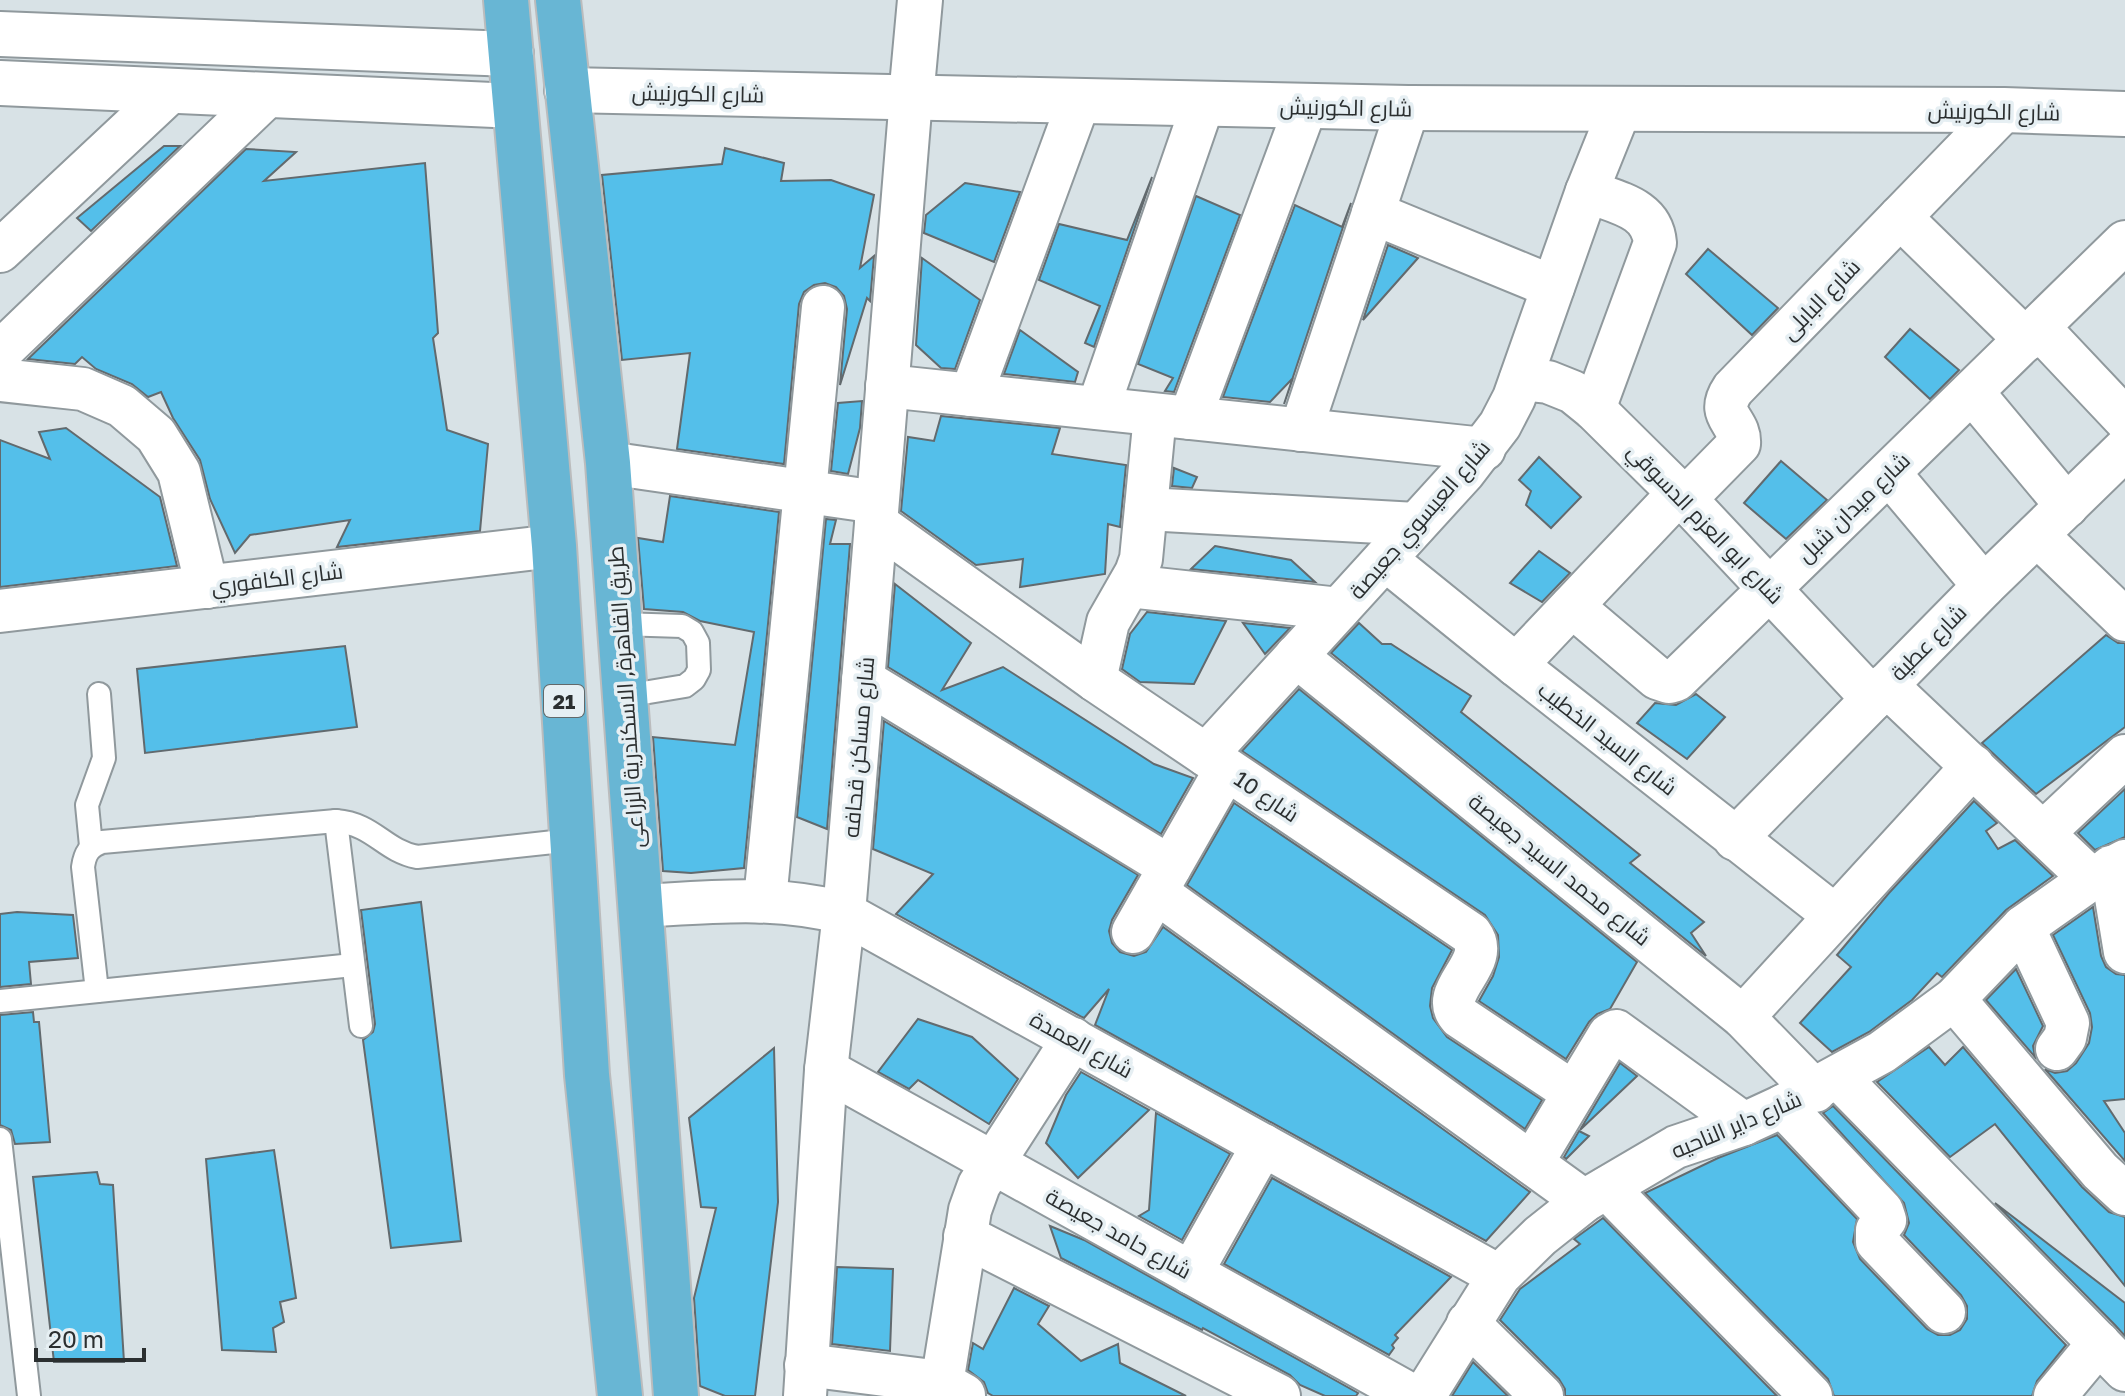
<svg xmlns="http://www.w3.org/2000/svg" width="2125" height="1396" font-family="'Golos Text',Cairo,sans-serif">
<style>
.building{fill:#54bfea;stroke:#626a6e;stroke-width:2}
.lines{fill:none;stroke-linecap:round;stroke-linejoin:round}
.service-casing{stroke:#90999d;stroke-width:26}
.minor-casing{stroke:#90999d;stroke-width:46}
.secondary-casing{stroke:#90999d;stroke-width:48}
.trunk-casing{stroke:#bbbcbd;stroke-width:48}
.service{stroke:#fff;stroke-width:22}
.minor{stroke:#fff;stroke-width:42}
.secondary{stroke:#fff;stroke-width:44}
.trunk{stroke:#68b6d4;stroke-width:44}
.labels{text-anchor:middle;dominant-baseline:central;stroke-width:7;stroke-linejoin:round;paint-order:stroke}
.shield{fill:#e6eff3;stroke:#63696a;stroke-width:2}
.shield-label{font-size:20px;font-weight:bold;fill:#2b2f30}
.street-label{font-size:22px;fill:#2b2f30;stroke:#e6eff3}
</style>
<rect width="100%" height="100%" fill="#d8e2e6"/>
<g class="building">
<polygon points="164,146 180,146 91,231 77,218"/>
<polygon points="725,148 784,163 781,181 831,180 874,195 860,268 874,256 870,301 867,298 840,385 847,309 844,296 836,287 825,283 814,285 804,292 799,304 784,464 677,449 690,353 622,360 602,175 722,164"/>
<polygon points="246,149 296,152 264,181 425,163 438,333 433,338 447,430 488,444 480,531 337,547 350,520 250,535 235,553 210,499 200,460 173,418 161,392 148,397 132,384 96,369 82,357 75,364 28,359"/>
<polygon points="1152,177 1094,347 1085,343 1100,306 1039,280 1059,224 1127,240"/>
<polygon points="965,183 1020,192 994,262 924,233 926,215"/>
<polygon points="1196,196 1240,215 1174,392 1165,391 1173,378 1138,364"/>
<polygon points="1351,203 1284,404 1293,378 1270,402 1223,397 1295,205 1342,227"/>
<polygon points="1388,245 1418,258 1363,320"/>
<polygon points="1708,249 1778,308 1752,335 1686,274"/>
<polygon points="922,258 980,300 955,369 941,368 916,345"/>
<polygon points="1910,329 1959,370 1930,399 1885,357"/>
<polygon points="1020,330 1078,372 1075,382 1004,374"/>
<polygon points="862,401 860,428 848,474 831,471 838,403"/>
<polygon points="941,416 1060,428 1052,454 1126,465 1120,527 1108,524 1105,574 1020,587 1023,559 976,565 901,511 908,437 934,441"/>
<polygon points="66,428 160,497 177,566 0,587 0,440 50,459 39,432"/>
<polygon points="1539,457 1581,497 1551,528 1526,505 1531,491 1519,480"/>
<polygon points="1781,461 1827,500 1786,539 1744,503"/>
<polygon points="1174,468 1197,477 1192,488 1172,486"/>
<polygon points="670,496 779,512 744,868 691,873 663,871 653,737 735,745 754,632 700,621 683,612 644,609 638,538 663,542"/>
<polygon points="826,519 836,520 830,544 850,544 827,829 797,817"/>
<polygon points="1215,546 1291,560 1315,582 1191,569"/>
<polygon points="1539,551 1570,573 1542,602 1510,583"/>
<polygon points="895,584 971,643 942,690 1003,667 1154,764 1193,778 1161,834 888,667"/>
<polygon points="1147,612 1226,621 1194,684 1140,682 1122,669 1130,634"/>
<polygon points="1243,623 1290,628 1265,654"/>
<polygon points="1359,623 1382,644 1391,644 1471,696 1461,712 1640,855 1630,863 1704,922 1691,933 1706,956 1331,653"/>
<polygon points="2106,635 2118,643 2125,643 2125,727 2036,794 1982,743"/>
<polygon points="345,646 357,727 145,753 137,669"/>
<polygon points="1299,689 1637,962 1610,1009 1597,1014 1589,1022 1566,1059 1479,1001 1493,976 1499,957 1498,935 1485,915 1242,751"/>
<polygon points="1696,694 1725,717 1687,759 1637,723 1655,703 1676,705"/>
<polygon points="884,721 1138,875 1112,920 1109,931 1112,943 1120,952 1134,956 1146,952 1163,927 1530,1192 1486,1241 1095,1025 1109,989 1084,1018 1082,1017 896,914 933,874 873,849"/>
<polygon points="2125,789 2125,837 2095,850 2078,833"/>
<polygon points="1974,801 1997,823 1986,831 1998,849 2015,840 2053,876 2006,910 1942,977 1937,973 1912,1000 1869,1032 1832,1052 1800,1023 1851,967 1837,955 1889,893"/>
<polygon points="1234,803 1452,950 1432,988 1430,1006 1433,1018 1447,1037 1542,1100 1525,1129 1187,885"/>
<polygon points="421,902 461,1241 391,1248 363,1040 373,1032 375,1024 361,910"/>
<polygon points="2093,907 2101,956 2106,967 2116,974 2125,975 2125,1099 2104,1101 2125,1133 2125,1161 2045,1069 2055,1073 2067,1071 2076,1063 2089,1043 2092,1027 2090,1013 2053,935"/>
<polygon points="17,912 73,915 78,958 29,962 31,984 0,987 0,914"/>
<polygon points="2016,969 2043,1026 2033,1046 2035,1057 1986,1000"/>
<polygon points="33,1012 34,1022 39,1022 50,1142 15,1144 11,1130 0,1125 0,1015"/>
<polygon points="918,1019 972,1037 1018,1079 989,1124 918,1080 909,1089 878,1072"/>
<polygon points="1929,1047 1945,1065 1963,1047 2082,1187 2109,1212 2125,1217 2125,1286 1995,1124 1950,1157 1877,1082"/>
<polygon points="774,1048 778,1202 755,1396 725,1396 700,1386 694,1298 716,1208 701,1207 689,1118"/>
<polygon points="1620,1063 1637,1076 1580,1130"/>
<polygon points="1081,1072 1149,1110 1078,1178 1046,1143 1066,1095"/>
<polygon points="1833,1106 2066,1345 2037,1381 2032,1396 1834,1396 1828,1379 1645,1193 1718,1158 1777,1135 1857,1219 1853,1242 1860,1259 1927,1329 1938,1335 1950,1335 1960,1330 1967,1319 1967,1306 1961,1295 1904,1235 1909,1223 1904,1203 1823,1113"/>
<polygon points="1156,1113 1230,1154 1182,1240 1139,1216 1149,1210"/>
<polygon points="1579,1131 1589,1136 1566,1159 1564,1157"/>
<polygon points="274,1150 296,1298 280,1302 284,1322 273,1328 276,1352 222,1350 206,1159"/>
<polygon points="97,1172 100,1184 113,1185 124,1362 54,1362 33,1177"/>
<polygon points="1272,1178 1451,1277 1395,1335 1398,1338 1392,1345 1394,1348 1389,1355 1224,1264"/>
<polygon points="1995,1203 2125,1303 2125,1336 2115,1325"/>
<polygon points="1603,1218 1777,1396 1565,1396 1565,1389 1559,1379 1500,1320 1520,1289 1580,1244 1574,1239"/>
<polygon points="1050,1226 1084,1240 1358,1393 1356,1396 1325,1396 1300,1385 1290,1375 1203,1328 1202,1330 1061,1258"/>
<polygon points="837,1267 893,1269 890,1351 832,1344"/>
<polygon points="1014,1288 1049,1306 1038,1324 1081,1361 1118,1344 1120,1363 1186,1396 993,1396 988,1393 984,1382 968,1370 973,1343 983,1349"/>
<polygon points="1473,1362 1508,1396 1452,1396"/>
</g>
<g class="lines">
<g class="service-casing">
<g id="service">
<polyline points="620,624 682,626 692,632 698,643 699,670 694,679 685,686 625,696"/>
<polyline points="336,821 361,1026"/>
<polyline points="91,846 87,805 104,758 99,694"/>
<path d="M97,991l-14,-124c2,-14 6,-20 19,-25l234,-21c38,3 47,29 81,36l155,-17"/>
<polyline points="0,1001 353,965"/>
<polyline points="0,1139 29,1396"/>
</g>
</g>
<g class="minor-casing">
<g id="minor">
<path d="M1587,191c29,12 65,16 68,52l-61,166"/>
<polyline points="1373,213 1553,287"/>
<polyline points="1900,217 2026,340"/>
<polyline points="0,251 172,90"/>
<polyline points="2039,328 2125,419"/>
<polyline points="0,352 268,95"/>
<polyline points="1521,379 1548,382 1573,392 1594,409 1685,499 1873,699"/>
<polyline points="0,380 83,389 122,406 156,435 179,472 207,587"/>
<polyline points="887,386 1484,449"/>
<polyline points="1972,392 2067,506"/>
<polyline points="971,395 1079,101"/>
<polyline points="1098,408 1203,104"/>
<polyline points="1190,418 1306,106"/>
<polyline points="1301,430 1408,108"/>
<polyline points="608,463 877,502"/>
<polyline points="1889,473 1984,586"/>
<path d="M1685,499l54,-55c2,-24 -25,-27 -6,-55l271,-279"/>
<polyline points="1146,509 1416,524"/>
<path d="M876,523l219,157 376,254c22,30 -35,56 -11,83l114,76"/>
<polyline points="2037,535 2125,620"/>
<polyline points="1385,559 1516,665 1834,915"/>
<polyline points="1129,586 1339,609"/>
<polyline points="1572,606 1657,678 1669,682 1676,680 2125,242"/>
<polyline points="0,611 554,546"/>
<polyline points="1296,656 1743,1017 1815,1091"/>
<polyline points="1516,665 1679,493"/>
<polyline points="863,680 1170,867"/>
<polyline points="1095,680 1108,622 1136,573 1141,559 1155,415"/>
<polyline points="1886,685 2091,879"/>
<polyline points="1206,755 1464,472 1500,425 1514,398 1587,191 1620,109"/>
<polyline points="2043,833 2125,756"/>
<polyline points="1735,839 1984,586 2125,449"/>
<polyline points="2111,867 2125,952"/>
<polyline points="1156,892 1584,1201"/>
<polyline points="765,900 823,307"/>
<path d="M641,906c72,-4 132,-11 203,7l655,363"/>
<polyline points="2023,927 2068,1023 2065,1038 2057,1049"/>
<polyline points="1133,932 1226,769"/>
<polyline points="1954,999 2100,1171 2125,1194"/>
<polyline points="1743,1017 1973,766"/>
<polyline points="826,1070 1413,1396"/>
<polyline points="1838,1077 2125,1370"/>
<polyline points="1783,1106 1882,1211 1885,1220 1877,1230 1877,1242 1944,1312"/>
<polyline points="1532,1163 1609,1035 1616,1031 1744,1124"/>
<polyline points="1607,1188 1811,1396"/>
<polyline points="965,1236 1279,1396"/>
<polyline points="1191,1273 1263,1145"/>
<polyline points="1468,1323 1542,1396"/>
<polyline points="806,1365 941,1382 964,1395"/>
<polyline points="805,1396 826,1070 844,913 911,98"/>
<polyline points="940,1396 970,1210 979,1185 1073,1039"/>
<polyline points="1424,1396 1499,1276 1540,1236 1584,1201 1676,1147 1744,1124 1783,1106 1882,1052 1954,999 2023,927 2091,879 2125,861"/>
<polyline points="2055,1396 2099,1343"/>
</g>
</g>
<g class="secondary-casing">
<g id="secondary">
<polyline points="0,34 511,54"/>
<polyline points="0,83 515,106"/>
<polyline points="567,90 1408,108 2004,110 2125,114"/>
<polyline points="911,98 920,0"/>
</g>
</g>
<g class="trunk-casing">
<g id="trunk">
<polyline points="506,0 554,546 587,1075 620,1396"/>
<polyline points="558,0 608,463 676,1396"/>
</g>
</g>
<use href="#service" class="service"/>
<use href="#minor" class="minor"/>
<use href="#secondary" class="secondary"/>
<use href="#trunk" class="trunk"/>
</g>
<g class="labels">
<rect class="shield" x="544" y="685" width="40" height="32" rx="6"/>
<g class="shield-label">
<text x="564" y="701">21</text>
</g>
<g class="street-label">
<text transform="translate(698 93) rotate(1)">شارع الكورنيش</text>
<text transform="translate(1346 107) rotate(1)">شارع الكورنيش</text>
<text transform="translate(1994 111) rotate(1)">شارع الكورنيش</text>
<text transform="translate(1820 299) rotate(-46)">شارع البابلى</text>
<text transform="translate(1853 507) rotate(-44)">شارع ميدان شبل</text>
<text transform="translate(1419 519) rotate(-49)">شارع العيسوي جعيصة</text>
<text transform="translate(1706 523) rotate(46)">شارع ابو العزم الدسوقي</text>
<text transform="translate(277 578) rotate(-7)">شارع الكافوري</text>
<text transform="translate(1928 642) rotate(-45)">شارع عطية</text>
<text transform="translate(625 697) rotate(-94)">طريق القاهرة, الاسكندرية الزراعى</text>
<text transform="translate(1608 738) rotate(38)">شارع السيد الخطيب</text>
<text transform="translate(858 747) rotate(-85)">شارع مساكن قحافه</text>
<text transform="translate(1267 796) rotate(34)">شارع 10</text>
<text transform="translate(1560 869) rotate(39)">شارع محمد السيد جعيصة</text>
<text transform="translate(1082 1044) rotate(29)">شارع العمدة</text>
<text transform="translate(1736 1124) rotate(-23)">شارع داير الناحيه</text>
<text transform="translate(1119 1233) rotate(29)">شارع حامد جعيصة</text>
</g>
</g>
<path d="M36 1348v12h108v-12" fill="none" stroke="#2b2f30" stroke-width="4"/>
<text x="48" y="1348" font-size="24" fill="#2b2f30" stroke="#e6eff3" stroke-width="6" paint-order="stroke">20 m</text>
</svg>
